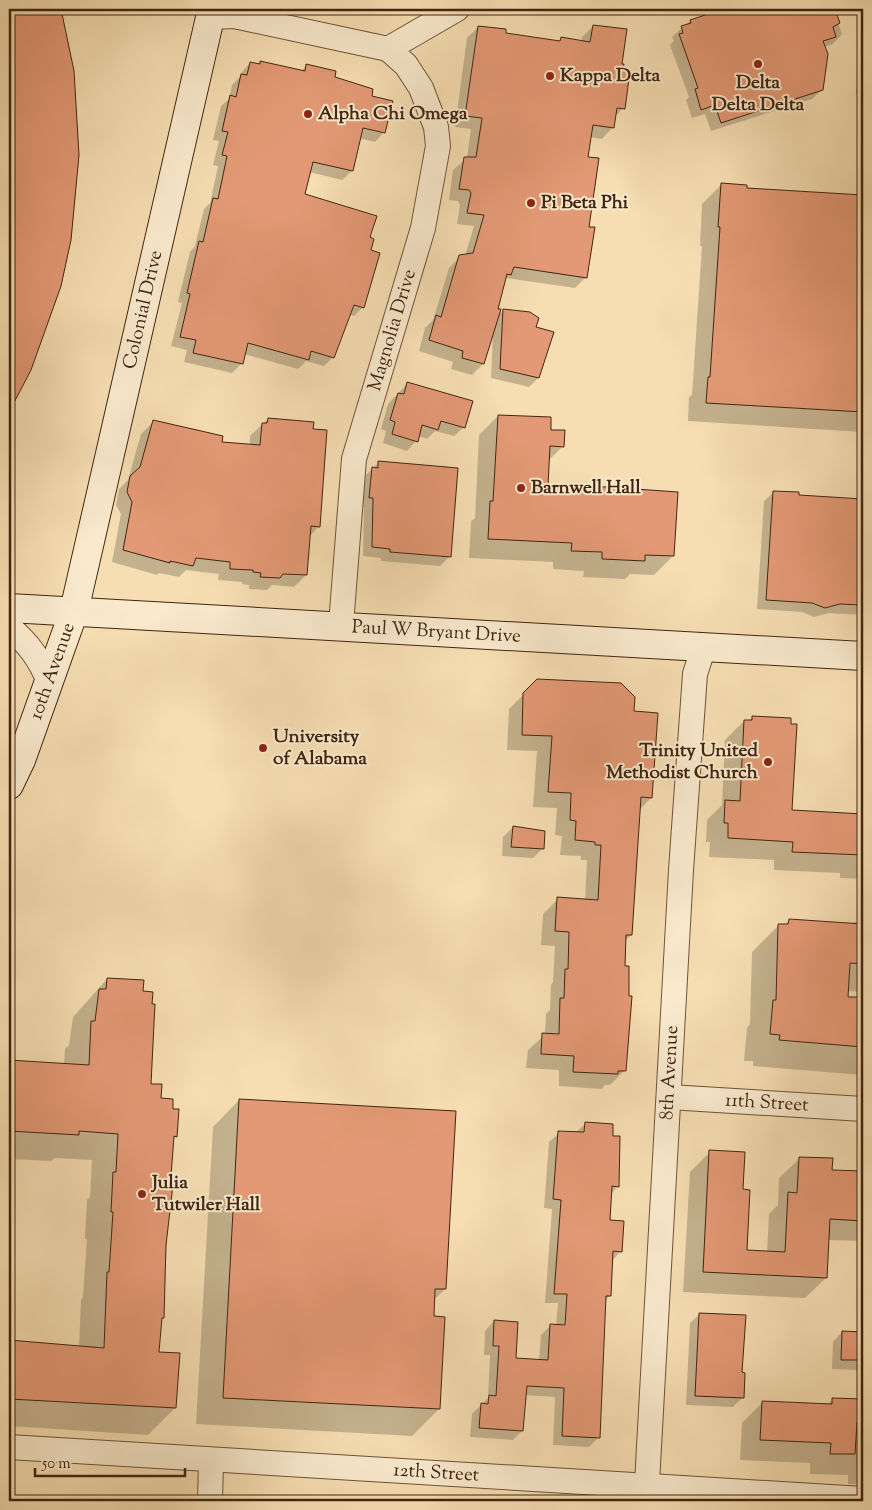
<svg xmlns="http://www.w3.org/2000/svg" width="872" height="1510" font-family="'Sorts Mill Goudy',serif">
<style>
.shadow{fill:#0003}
.building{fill:#e39975;stroke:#412511}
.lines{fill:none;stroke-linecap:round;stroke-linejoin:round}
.street-casing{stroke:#6e5339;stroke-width:26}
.secondary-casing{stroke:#412511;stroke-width:30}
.street{stroke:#f9eacd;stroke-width:24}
.secondary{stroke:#f9eacd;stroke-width:28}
.poi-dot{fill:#8f2418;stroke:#f9eacd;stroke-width:2}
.labels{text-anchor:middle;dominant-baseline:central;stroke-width:4;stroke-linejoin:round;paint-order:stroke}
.poi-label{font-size:19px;font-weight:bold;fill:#412511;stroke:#f9eacd;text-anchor:start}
.street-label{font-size:19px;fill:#412511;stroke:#f9eacd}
</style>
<rect width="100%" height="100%" fill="#f6deb2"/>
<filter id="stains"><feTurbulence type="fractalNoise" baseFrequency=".004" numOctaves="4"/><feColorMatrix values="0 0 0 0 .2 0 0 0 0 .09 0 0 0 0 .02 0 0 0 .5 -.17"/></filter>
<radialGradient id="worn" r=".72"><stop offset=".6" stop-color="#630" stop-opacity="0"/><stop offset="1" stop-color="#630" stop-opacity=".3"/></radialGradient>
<g class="shadow">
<polygon points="9,9 60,9 73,71 59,286 30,369 9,409"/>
<polygon points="727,9 833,9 842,34 833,44 824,47 822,90 812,99 711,131 705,114 692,118 686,100 689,97 670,45 674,41 672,37 690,21"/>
<polygon points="593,26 620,65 623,108 614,118 613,127 602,139 590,137 587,158 586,277 575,288 506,278 505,280 496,310 497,316 504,310 534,327 538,378 529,387 491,378 493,333 483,364 472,375 451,369 453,362 419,351 425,328 433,320 449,268 460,257 465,256 474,226 457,224 460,205 458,201 449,200 453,170 467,158 471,129 455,127 467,38 478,27 504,34 558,42 561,39 581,42 582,37"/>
<polygon points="863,30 863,94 856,94"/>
<polygon points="261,62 301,71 307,65 370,97 384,132 375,142 359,138 352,171 342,180 309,172 304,195 369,238 363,307 354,316 349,315 333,357 324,366 306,361 298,369 244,354 242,363 232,373 184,362 187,350 171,346 182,303 178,302 190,252 195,246 204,209 210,203 218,166 213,165 219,141 213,140 221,106 229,99 232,85 240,77 241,73 250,63 258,65"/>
<polygon points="721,185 746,189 863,196 863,432 688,421 689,397 692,395 702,246 700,246 702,204"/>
<polygon points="408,383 464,427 454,436 435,431 427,439 418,436 416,441 407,451 383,443 386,431 381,429 388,404"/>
<polygon points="498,416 549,431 563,446 548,461 547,487 673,556 654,575 630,574 625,579 583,577 584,571 553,569 553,562 469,558 471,521 475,518 479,435"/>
<polygon points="268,419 319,526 309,537 306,575 294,587 272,585 267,590 249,589 249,585 242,584 242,582 218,580 219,574 186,570 179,577 159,573 157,575 112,562 121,514 116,505 119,489 128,480 141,434 153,422 221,443 250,445 250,436"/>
<polygon points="379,462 450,556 440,566 381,561 381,558 363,556 364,507 360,507 363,478"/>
<polygon points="774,492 798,496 863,499 863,615 829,613 814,617 802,612 757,609 764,501"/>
<polygon points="538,680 633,713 651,798 639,810 631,935 624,942 625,1070 610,1085 605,1085 602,1089 559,1086 559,1070 526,1068 528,1050 545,1035 546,1014 550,1010 551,985 553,982 555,946 541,945 543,914 558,899 585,900 587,860 581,860 581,856 560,855 562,836 555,835 557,808 533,807 537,751 507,750 509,709"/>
<polygon points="753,717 791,811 863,815 863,879 840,878 840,873 774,870 774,860 709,857 710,842 706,842 707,820 722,805 725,740 744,721 748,722"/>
<polygon points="513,827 543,848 533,858 502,856 503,837"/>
<polygon points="789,921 852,924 854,922 863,923 863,992 847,991 847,998 863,999 863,1075 753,1066 753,1061 744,1061 747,1028 750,1024 752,952 779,925 785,925"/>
<polygon points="107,979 149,1085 159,1100 176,1136 172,1140 163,1317 160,1320 158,1353 175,1408 148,1435 9,1426 9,1342 79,1348 81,1300 83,1297 87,1239 85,1239 87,1200 90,1197 92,1160 55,1158 51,1161 9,1159 9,1062 64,1065 65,1049 69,1045 73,1017"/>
<polygon points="239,1100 445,1289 433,1301 439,1409 412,1436 196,1424 213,1127"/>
<polygon points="585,1124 618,1186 611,1194 609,1222 621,1251 612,1261 610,1295 605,1301 599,1437 589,1447 553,1445 555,1397 525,1395 522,1431 513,1440 470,1437 472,1414 488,1398 490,1355 484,1355 485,1331 494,1321 515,1359 539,1361 541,1335 551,1325 556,1326 558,1303 545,1303 552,1209 544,1208 549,1142 559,1133 575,1133"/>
<polygon points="710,1152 742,1191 746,1252 767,1253 769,1214 778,1205 779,1178 800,1158 831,1171 863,1173 863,1241 828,1240 826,1278 805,1298 683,1292 690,1172"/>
<polygon points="700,1314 743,1397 733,1407 686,1405 690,1323"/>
<polygon points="842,1332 863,1333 863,1366 859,1370 832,1369 833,1342"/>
<polygon points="833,1399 863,1400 863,1485 848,1484 848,1475 810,1474 810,1463 740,1460 742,1423 763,1402 827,1405"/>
<polygon points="9,1498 45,1501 9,1501"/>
</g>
<g class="building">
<polygon points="9,9 61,9 74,71 79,155 71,240 61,286 31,370 9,412"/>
<polygon points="723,9 835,9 840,23 833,27 836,37 823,41 828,54 823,90 721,123 715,105 701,110 695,89 698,88 679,34 683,33 681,26 691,23 690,20"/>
<polygon points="593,25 627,29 622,64 624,64 623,70 630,71 625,109 617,108 614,128 593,125 588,157 599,158 589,227 595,227 587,278 514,267 511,275 507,274 498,309 501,309 484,364 462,358 463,351 429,340 436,315 441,317 459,255 473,253 484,215 467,213 471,193 469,190 459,189 464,157 476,157 482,118 465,116 478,26 506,29 506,33 560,41 561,37 590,42"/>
<polygon points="260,61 305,71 306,64 336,71 335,77 373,89 372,96 393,101 385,133 363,128 353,171 313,162 305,194 377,216 370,237 374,239 371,250 380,253 364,308 354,305 334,358 311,351 309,360 248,343 243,364 193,353 196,340 180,337 190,294 187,293 199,241 203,242 213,198 218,199 227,156 222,155 228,132 222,131 230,95 236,97 241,74 247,75 250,62 260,64"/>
<polygon points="721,183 747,185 747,188 863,195 863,412 706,403 708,377 710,377 720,227 718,227"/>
<polygon points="503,309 530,312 539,318 536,327 554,332 539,378 500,369"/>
<polygon points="407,382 473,401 465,428 441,421 438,430 422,425 418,442 392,434 395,422 390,420 398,393 404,394"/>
<polygon points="498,415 551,417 551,430 565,430 564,447 550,446 548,486 607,487 678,492 674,556 645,555 645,561 602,559 602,552 571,551 572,543 488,539 490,501 493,501"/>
<polygon points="268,418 314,422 313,429 327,430 320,527 311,526 307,575 283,574 280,578 260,577 261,573 253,572 253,570 230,569 230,562 196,558 193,566 170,561 170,563 123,550 132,502 127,492 130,476 140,467 153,420 223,436 222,442 260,445 262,423 267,423"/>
<polygon points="378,461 458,468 451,557 390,552 390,549 372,547 373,498 369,498 372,467 378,468"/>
<polygon points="773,491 799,492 799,495 863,499 863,605 840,604 825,608 812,603 766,600"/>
<polygon points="537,679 621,683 635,697 634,711 658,713 652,798 641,797 632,935 626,935 625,966 629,966 629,996 632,996 626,1071 618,1071 618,1074 573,1072 574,1056 541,1054 542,1033 559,1034 560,998 564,998 565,969 568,969 569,932 555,931 557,897 598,900 601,845 595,845 595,842 575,840 576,821 570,820 571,793 548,792 552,736 522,735 523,693"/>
<polygon points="752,716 791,718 791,724 797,724 792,810 863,814 863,855 792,852 793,842 728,838 728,823 724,823 725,800 740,801 744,720 752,720"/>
<polygon points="513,826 545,831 544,849 511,847"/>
<polygon points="789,919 863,924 863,964 850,963 848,997 863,997 863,1047 779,1040 780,1035 770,1034 773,1000 776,1000 778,924 788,924"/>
<polygon points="107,978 144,980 143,991 153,992 152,1004 155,1004 151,1084 162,1084 161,1098 173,1099 173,1109 179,1109 177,1137 174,1136 171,1176 174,1176 166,1245 164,1318 162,1318 159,1352 180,1353 176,1408 9,1399 9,1340 104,1348 107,1272 109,1272 113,1212 111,1212 113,1172 116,1172 118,1134 79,1131 79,1135 9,1131 9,1060 89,1065 91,1021 95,1021 99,989 106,989"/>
<polygon points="239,1099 456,1111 446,1289 435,1289 434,1316 445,1317 440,1409 223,1398"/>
<polygon points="585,1122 613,1124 613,1136 620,1136 619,1187 612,1186 610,1220 624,1221 622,1252 613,1251 611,1296 606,1296 600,1438 562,1436 564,1388 527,1386 523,1431 479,1428 481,1403 488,1404 489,1395 496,1396 499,1346 493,1346 494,1320 518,1322 516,1358 548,1360 550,1324 565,1325 567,1294 554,1294 561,1200 553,1199 558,1131 584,1132"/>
<polygon points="709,1150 745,1152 743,1189 750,1190 747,1250 785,1252 788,1192 797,1193 799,1157 833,1158 832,1170 863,1171 863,1221 830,1219 827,1278 703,1272"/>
<polygon points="699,1313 746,1315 742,1372 745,1373 744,1398 695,1396"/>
<polygon points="842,1331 863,1332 863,1360 841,1360"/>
<polygon points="832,1398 863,1399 863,1422 857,1422 855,1454 830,1454 831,1443 760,1440 762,1401 832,1404"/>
</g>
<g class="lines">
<g class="street-casing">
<g id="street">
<polyline points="210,17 234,16 388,49 457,9"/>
<path id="s1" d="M341,625l13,-166 69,-231 15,-82 -2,-19 -15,-39 -15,-23 -18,-16"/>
<path d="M9,627c19,16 31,32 40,55"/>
<path id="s2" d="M669,1097l194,12"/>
<path id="s3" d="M9,1447l854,52"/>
<polyline points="210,1501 211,1460"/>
<path id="s4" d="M646,1501l35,-631 14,-196 9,-28"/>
</g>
</g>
<g class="secondary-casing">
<g id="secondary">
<path id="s5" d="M9,608l854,48"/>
<path id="s6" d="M9,785l12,-25 53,-149 138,-602"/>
</g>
</g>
<use href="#street" class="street"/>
<use href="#secondary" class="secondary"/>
</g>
<g class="poi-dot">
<circle cx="758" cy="64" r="5"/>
<circle cx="550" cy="76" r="5"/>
<circle cx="308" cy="114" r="5"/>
<circle cx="531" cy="203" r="5"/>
<circle cx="521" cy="488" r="5"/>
<circle cx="263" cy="748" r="5"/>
<circle cx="768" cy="762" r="5"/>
<circle cx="142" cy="1194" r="5"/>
</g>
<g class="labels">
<g class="poi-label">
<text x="560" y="76">Kappa Delta</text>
<text x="758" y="83" text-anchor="middle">Delta<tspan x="758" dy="22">Delta Delta</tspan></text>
<text x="318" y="114">Alpha Chi Omega</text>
<text x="541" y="203">Pi Beta Phi</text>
<text x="531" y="488">Barnwell Hall</text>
<text x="273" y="737">University<tspan x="273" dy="22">of Alabama</tspan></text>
<text x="758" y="751" text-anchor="end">Trinity United<tspan x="758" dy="22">Methodist Church</tspan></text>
<text x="152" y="1183">Julia<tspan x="152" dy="22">Tutwiler Hall</tspan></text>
</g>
<g class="street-label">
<text stroke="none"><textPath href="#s6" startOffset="495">Colonial Drive</textPath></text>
<text stroke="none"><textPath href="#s1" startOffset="301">Magnolia Drive</textPath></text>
<text stroke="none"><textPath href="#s5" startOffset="428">Paul W Bryant Drive</textPath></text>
<text stroke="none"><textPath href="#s6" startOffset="122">10th Avenue</textPath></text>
<text stroke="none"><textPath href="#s4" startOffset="429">8th Avenue</textPath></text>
<text stroke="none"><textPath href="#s2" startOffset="98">11th Street</textPath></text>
<text stroke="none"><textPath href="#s3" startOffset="428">12th Street</textPath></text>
</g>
</g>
<rect width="872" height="1510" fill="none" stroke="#f6deb2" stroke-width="30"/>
<rect x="10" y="10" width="852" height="1490" fill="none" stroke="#412511" stroke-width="2.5"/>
<rect x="15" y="15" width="842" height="1480" fill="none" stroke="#412511"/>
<path d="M35 1468v8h150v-8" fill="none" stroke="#412511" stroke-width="2.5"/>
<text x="42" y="1468" font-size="15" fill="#412511" stroke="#f9eacd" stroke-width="4" paint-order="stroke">50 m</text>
<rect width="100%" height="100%" filter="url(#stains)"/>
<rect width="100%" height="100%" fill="url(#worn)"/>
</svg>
